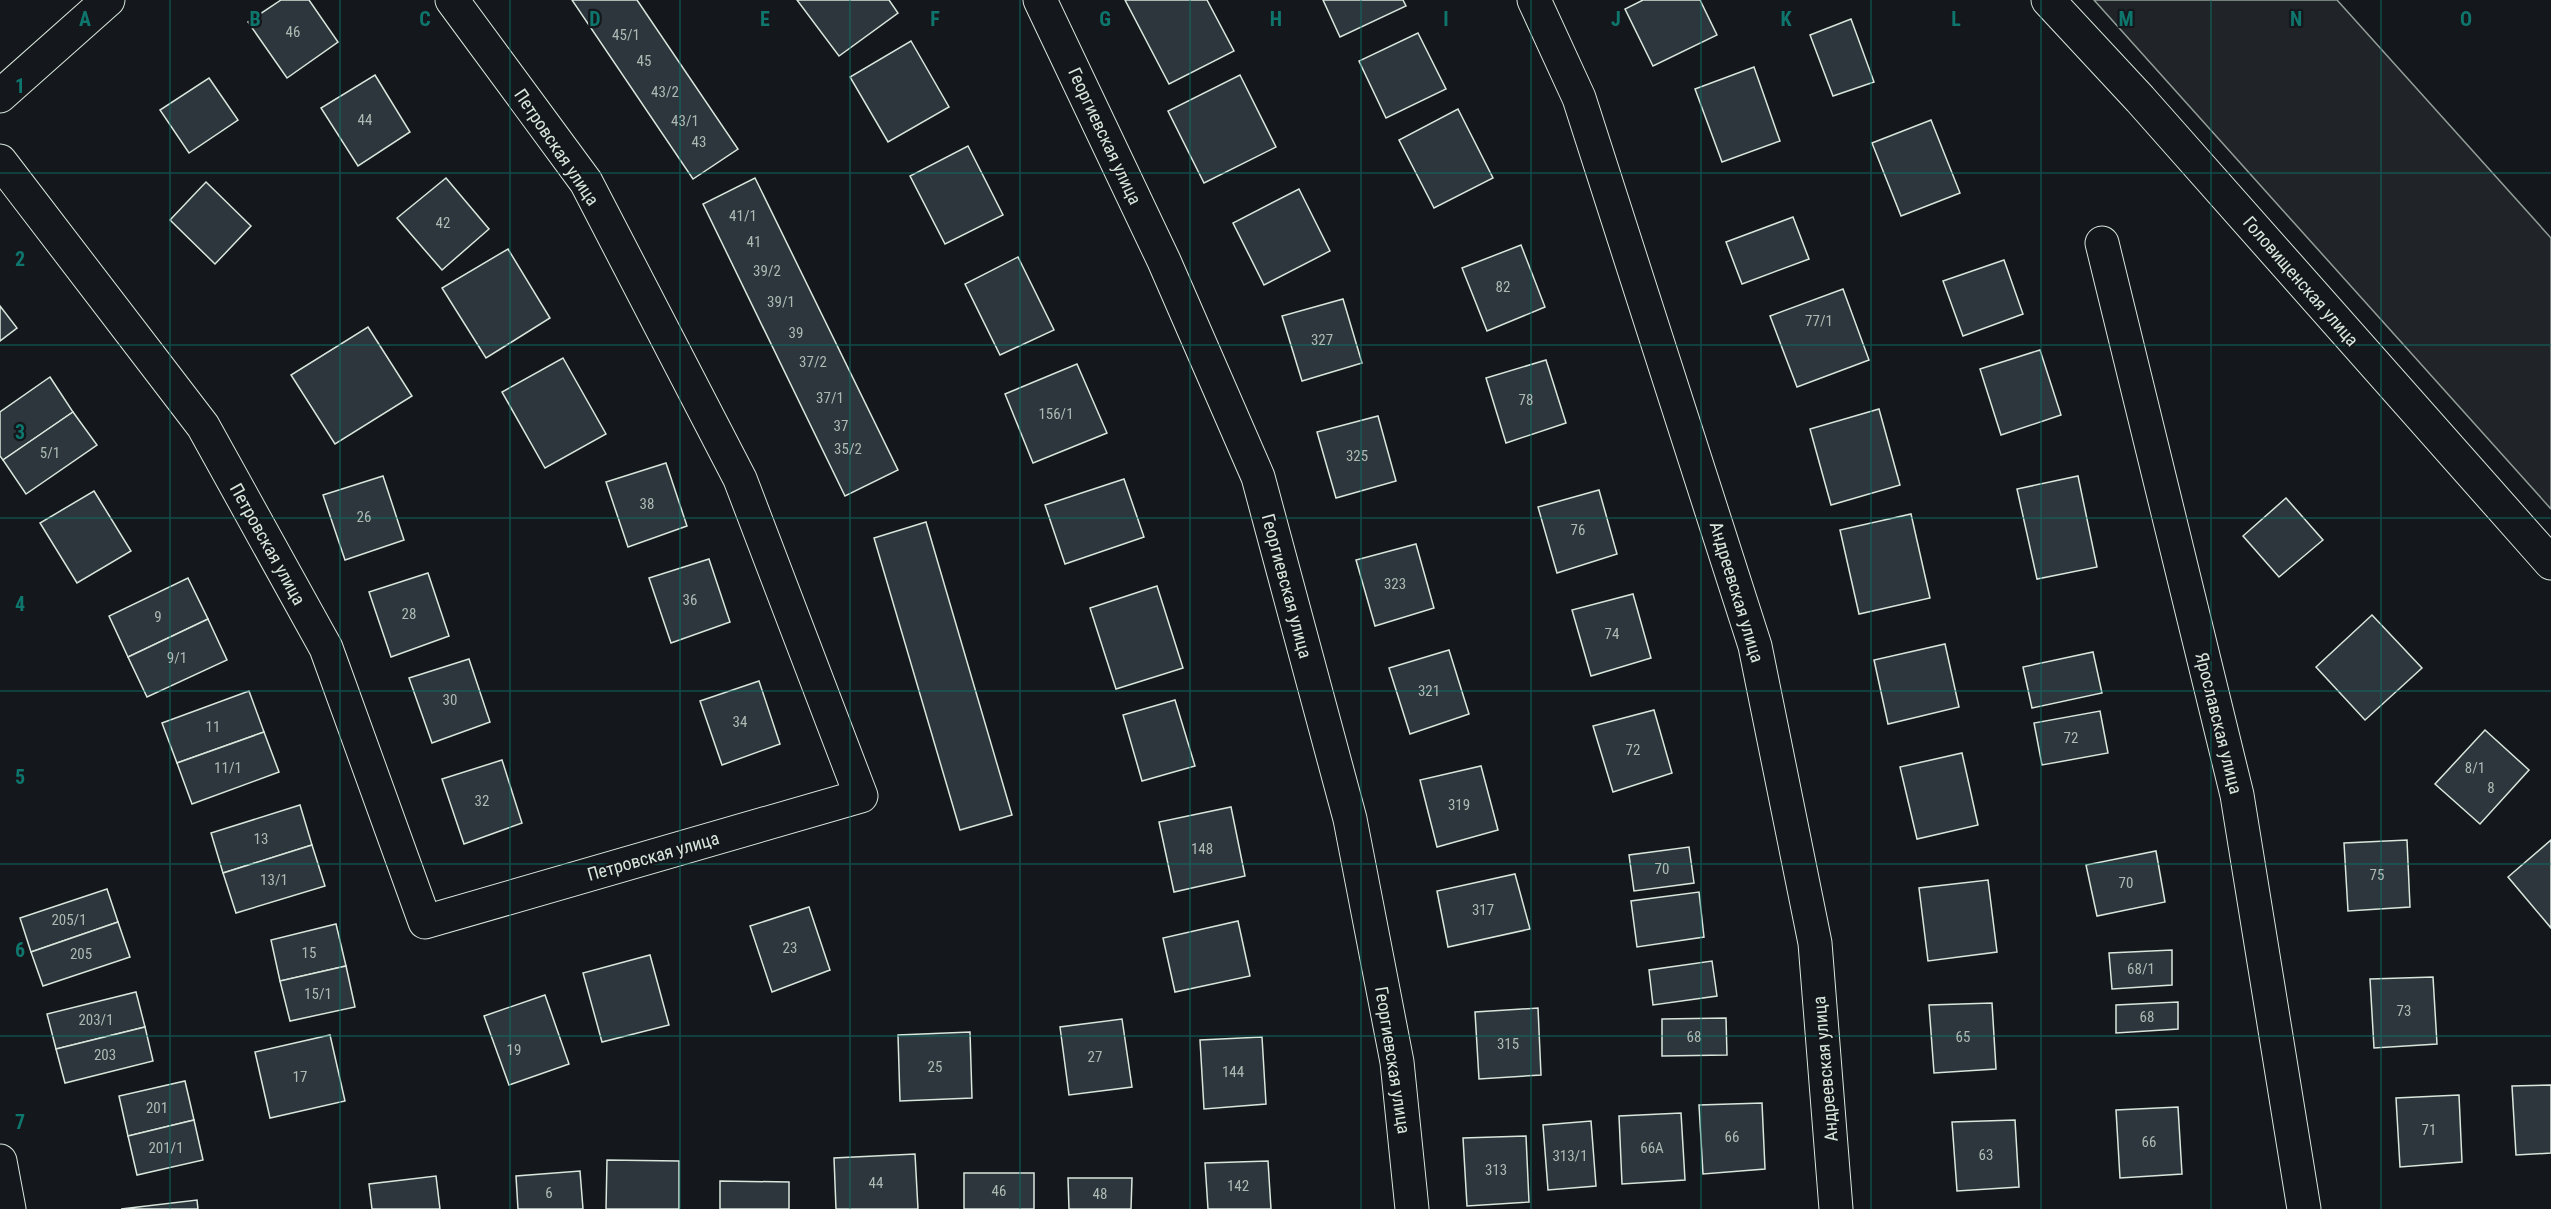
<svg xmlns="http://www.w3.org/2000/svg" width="2551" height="1209" font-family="'Roboto Condensed',sans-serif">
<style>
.green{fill:#202428;stroke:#939e99;stroke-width:1.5}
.building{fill:#2c363c;stroke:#d8e6dc;stroke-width:1.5}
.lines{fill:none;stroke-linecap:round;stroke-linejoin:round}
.minor-casing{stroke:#d8e6dc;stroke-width:35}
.minor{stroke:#14181c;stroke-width:33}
.grid{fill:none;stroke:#0f766e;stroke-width:1.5;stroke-opacity:0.55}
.labels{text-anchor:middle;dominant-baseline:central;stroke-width:4.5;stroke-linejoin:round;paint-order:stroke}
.number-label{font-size:15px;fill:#adbab4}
.street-label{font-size:18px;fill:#d8e6dc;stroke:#14181c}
.grid-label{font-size:20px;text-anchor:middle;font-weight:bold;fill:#0f766e;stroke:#14181c;stroke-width:4.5;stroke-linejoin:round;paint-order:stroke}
</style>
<rect width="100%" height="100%" fill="#14181c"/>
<polygon class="green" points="2094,0 2337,0 2551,238 2551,509"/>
<g class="building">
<polygon points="281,0 309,0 338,42 287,78 248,22"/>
<polygon points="572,0 637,0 738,149 693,179"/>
<polygon points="797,0 889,0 898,13 839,56"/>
<polygon points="1125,0 1207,0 1234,51 1169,84"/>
<polygon points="1323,0 1403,0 1406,6 1340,37"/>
<polygon points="1643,0 1700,0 1717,35 1653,66 1625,9"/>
<polygon points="1851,19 1874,82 1833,96 1810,35"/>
<polygon points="1418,33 1446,89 1386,118 1359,61"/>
<polygon points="911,41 949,107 888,142 850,77"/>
<polygon points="1754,67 1780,141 1722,162 1695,89"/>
<polygon points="375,75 410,132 358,166 321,108"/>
<polygon points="1240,75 1276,147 1204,183 1168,111"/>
<polygon points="209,78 238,120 189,153 160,110"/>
<polygon points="1458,109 1493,178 1434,208 1399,140"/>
<polygon points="1931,120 1960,193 1901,216 1872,143"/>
<polygon points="968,146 1003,215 945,244 910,176"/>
<polygon points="446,178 489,229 442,270 397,218"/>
<polygon points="755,178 898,470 845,496 703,204"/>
<polygon points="206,182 251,226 215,264 170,220"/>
<polygon points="1299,189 1330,251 1264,285 1233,223"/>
<polygon points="1793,217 1809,259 1742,284 1726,242"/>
<polygon points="1521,245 1545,307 1487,331 1462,268"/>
<polygon points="508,249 550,318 486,358 442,288"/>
<polygon points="1018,257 1054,330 1000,355 965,284"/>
<polygon points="2004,260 2023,314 1963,336 1943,281"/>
<polygon points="1843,289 1869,360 1797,387 1770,316"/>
<polygon points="1343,299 1362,363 1302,381 1282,316"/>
<polygon points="0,306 17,328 0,341"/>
<polygon points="368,327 412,396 335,444 291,375"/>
<polygon points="2040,350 2061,415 2001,435 1980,369"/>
<polygon points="563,358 606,434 545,468 502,392"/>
<polygon points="1546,360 1566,423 1506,443 1486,378"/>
<polygon points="1077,364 1107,433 1033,463 1005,394"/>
<polygon points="50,377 73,412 3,460 0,456 0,412"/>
<polygon points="1879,409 1900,485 1831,505 1810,429"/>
<polygon points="73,412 97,445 26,494 3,460"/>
<polygon points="1378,416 1396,481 1336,498 1317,432"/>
<polygon points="666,463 687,526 628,547 606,482"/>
<polygon points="383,476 404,540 345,560 323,495"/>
<polygon points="2078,476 2097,567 2037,579 2017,489"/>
<polygon points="1124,479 1144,537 1065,564 1045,505"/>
<polygon points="1599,490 1617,554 1557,573 1538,507"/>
<polygon points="94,491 131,551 77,583 40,523"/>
<polygon points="2286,498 2323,540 2279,577 2243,536"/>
<polygon points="1911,514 1930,598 1859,614 1840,530"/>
<polygon points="926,522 1012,815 960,830 874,538"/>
<polygon points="1416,544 1434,608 1375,626 1356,560"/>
<polygon points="709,559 730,622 671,643 649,578"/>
<polygon points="428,573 449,636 391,657 369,592"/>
<polygon points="188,578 208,619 128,657 109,616"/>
<polygon points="1157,586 1183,668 1116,689 1090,608"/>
<polygon points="1633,594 1651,658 1591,676 1572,610"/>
<polygon points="2372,615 2422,668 2365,720 2316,667"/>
<polygon points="208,619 227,660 147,697 128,657"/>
<polygon points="1945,644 1959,707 1888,724 1874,660"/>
<polygon points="1449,650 1469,714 1410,734 1389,668"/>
<polygon points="2093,652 2102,693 2032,708 2023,667"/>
<polygon points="469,659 490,722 432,743 409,678"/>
<polygon points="759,681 780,744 722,765 700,701"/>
<polygon points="249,691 264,732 177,763 162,723"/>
<polygon points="1175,700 1195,766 1142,781 1123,715"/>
<polygon points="1654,710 1672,773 1613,792 1593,726"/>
<polygon points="2100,711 2108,753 2042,765 2034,723"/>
<polygon points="2485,730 2529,770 2480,824 2435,784"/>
<polygon points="264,732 279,772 192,804 177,763"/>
<polygon points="1962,753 1978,825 1917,839 1900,767"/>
<polygon points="502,760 522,823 464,844 442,779"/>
<polygon points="1481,766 1498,830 1437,847 1420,780"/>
<polygon points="300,805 312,845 223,873 211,833"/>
<polygon points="1231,807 1245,876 1174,892 1159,822"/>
<polygon points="2407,840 2410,907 2348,911 2344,843"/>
<polygon points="2551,840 2551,928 2508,877"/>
<polygon points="312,845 325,886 236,913 223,873"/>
<polygon points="1689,847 1694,883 1634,891 1629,855"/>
<polygon points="2156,851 2165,902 2097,916 2086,865"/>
<polygon points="1515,874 1530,929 1448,947 1437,891"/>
<polygon points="1988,880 1997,952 1928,961 1919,888"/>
<polygon points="107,889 118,922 31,952 20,918"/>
<polygon points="1699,892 1704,937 1637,947 1631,901"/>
<polygon points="809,907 830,970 772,992 750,926"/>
<polygon points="1238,921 1250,976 1175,992 1163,938"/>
<polygon points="118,922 130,957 43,986 31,952"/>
<polygon points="336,924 346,966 280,981 271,940"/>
<polygon points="2172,950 2172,985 2112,989 2109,953"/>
<polygon points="650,955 669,1025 602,1042 583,973"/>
<polygon points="1712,961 1717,996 1653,1005 1649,970"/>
<polygon points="346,966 355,1007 290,1021 280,981"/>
<polygon points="2433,977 2437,1044 2374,1048 2370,979"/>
<polygon points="136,992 145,1027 56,1049 47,1014"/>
<polygon points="545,995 569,1064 509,1085 484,1016"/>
<polygon points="2178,1002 2178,1029 2116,1033 2116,1005"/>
<polygon points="1992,1003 1996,1069 1934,1073 1929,1005"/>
<polygon points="1538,1008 1541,1075 1479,1079 1475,1012"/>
<polygon points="1726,1018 1727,1055 1662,1056 1662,1019"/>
<polygon points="1122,1019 1132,1087 1069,1095 1060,1027"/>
<polygon points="145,1027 153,1061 65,1083 56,1049"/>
<polygon points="970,1032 972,1098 900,1101 898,1035"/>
<polygon points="330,1035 345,1101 270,1118 255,1052"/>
<polygon points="1262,1037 1266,1104 1204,1109 1200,1040"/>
<polygon points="185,1081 194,1120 128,1136 119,1096"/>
<polygon points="2551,1085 2551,1153 2516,1155 2512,1086"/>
<polygon points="2459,1095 2462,1162 2400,1167 2396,1098"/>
<polygon points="1762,1103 1765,1169 1703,1174 1699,1105"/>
<polygon points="2178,1107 2182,1174 2120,1178 2116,1110"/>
<polygon points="1681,1113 1685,1180 1622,1184 1619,1116"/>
<polygon points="194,1120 203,1160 137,1175 128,1136"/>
<polygon points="2015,1120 2019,1187 1957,1191 1952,1122"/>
<polygon points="1591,1121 1596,1186 1548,1190 1543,1125"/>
<polygon points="1526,1136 1529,1202 1467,1206 1463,1138"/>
<polygon points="915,1154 918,1209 836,1209 834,1158"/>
<polygon points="607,1160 679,1161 679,1209 606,1209"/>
<polygon points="1268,1161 1271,1209 1208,1209 1205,1163"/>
<polygon points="580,1171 583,1209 518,1209 516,1176"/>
<rect x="964" y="1173" width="70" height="36"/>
<polygon points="436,1176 440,1209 372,1209 369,1184"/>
<polygon points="1068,1178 1132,1178 1131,1209 1069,1209"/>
<polygon points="720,1181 789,1182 789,1209 720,1209"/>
<polygon points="197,1200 198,1209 121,1209"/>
</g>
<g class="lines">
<g class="minor-casing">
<g id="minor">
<polyline points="1040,0 1164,261 1258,477 1350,819 1397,1062 1412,1209"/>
<polyline points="1534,0 1579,98 1755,646 1815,943 1836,1209"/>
<polyline points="2048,0 2140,99 2551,563"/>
<polyline points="0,96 108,0"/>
<polyline points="0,161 203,426 326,648 425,922 861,796 740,479 586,182 452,0"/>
<polyline points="2102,243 2237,795 2304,1209"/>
<polyline points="0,1161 9,1209"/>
</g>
</g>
<use href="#minor" class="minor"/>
</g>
<path class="grid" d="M170,0v1209M340,0v1209M510,0v1209M680,0v1209M850,0v1209M1020,0v1209M1190,0v1209M1361,0v1209M1531,0v1209M1701,0v1209M1871,0v1209M2041,0v1209M2211,0v1209M2381,0v1209M0,173h2551M0,345h2551M0,518h2551M0,691h2551M0,864h2551M0,1036h2551"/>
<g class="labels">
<g class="number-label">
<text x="293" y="32">46</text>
<text x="626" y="35">45/1</text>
<text x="644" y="61">45</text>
<text x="665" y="92">43/2</text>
<text x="365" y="120">44</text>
<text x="685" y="121">43/1</text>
<text x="699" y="142">43</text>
<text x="743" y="216">41/1</text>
<text x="443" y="223">42</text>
<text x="754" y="242">41</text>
<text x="767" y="271">39/2</text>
<text x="1503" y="287">82</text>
<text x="781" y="302">39/1</text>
<text x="1819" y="321">77/1</text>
<text x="796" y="333">39</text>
<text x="1322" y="340">327</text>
<text x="813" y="362">37/2</text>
<text x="830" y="398">37/1</text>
<text x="1526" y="400">78</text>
<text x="1056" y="414">156/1</text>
<text x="841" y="426">37</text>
<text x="848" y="449">35/2</text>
<text x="50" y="453">5/1</text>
<text x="1357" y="456">325</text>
<text x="647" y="504">38</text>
<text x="364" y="517">26</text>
<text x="1578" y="530">76</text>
<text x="1395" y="584">323</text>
<text x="690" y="600">36</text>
<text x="409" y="614">28</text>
<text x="158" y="617">9</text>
<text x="1612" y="634">74</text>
<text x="177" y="658">9/1</text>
<text x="1429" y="691">321</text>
<text x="450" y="700">30</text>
<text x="740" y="722">34</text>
<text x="213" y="727">11</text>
<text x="2071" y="738">72</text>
<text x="1633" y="750">72</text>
<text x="228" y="768">11/1</text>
<text x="2475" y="768">8/1</text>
<text x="2491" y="788">8</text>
<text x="482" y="801">32</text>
<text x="1459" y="805">319</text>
<text x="261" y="839">13</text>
<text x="1202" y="849">148</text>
<text x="1662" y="869">70</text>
<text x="2377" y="875">75</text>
<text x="274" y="880">13/1</text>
<text x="2126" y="883">70</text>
<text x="1483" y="910">317</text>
<text x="69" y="920">205/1</text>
<text x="790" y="948">23</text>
<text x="309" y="953">15</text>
<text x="81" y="954">205</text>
<text x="2141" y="969">68/1</text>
<text x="318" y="994">15/1</text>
<text x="2404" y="1011">73</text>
<text x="2147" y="1017">68</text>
<text x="96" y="1020">203/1</text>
<text x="1694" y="1037">68</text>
<text x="1963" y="1037">65</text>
<text x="1508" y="1044">315</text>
<text x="514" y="1050">19</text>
<text x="105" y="1055">203</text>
<text x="1095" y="1057">27</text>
<text x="935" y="1067">25</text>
<text x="1233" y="1072">144</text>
<text x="300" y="1077">17</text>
<text x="157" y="1108">201</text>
<text x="2429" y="1130">71</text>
<text x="1732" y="1137">66</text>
<text x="2149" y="1142">66</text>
<text x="166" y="1148">201/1</text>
<text x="1652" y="1148">66А</text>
<text x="1986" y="1155">63</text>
<text x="1570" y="1156">313/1</text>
<text x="1496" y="1170">313</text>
<text x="876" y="1183">44</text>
<text x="1238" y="1186">142</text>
<text x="999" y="1191">46</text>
<text x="549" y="1193">6</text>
<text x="1100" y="1194">48</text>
</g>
<g class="street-label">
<text transform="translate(1105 136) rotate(65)">Георгиевская улица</text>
<text transform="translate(557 147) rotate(56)">Петровская улица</text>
<text transform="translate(2301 281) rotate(49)">Головищенская улица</text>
<text transform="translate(268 544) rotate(61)">Петровская улица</text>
<text transform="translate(1287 586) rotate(75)">Георгиевская улица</text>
<text transform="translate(1737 592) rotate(73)">Андреевская улица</text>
<text transform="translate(2219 723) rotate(76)">Ярославская улица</text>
<text transform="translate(653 856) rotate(-16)">Петровская улица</text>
<text transform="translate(1393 1060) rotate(81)">Георгиевская улица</text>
<text transform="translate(1825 1069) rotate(-95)">Андреевская улица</text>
</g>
</g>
<g class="grid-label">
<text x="85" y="26">A</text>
<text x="255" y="26">B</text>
<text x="425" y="26">C</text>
<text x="595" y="26">D</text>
<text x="765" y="26">E</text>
<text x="935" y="26">F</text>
<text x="1105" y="26">G</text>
<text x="1276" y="26">H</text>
<text x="1446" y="26">I</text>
<text x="1616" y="26">J</text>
<text x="1786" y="26">K</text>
<text x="1956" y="26">L</text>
<text x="2126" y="26">M</text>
<text x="2296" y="26">N</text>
<text x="2466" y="26">O</text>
<text x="20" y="93">1</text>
<text x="20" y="266">2</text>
<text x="20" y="439">3</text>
<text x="20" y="611">4</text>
<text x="20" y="784">5</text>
<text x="20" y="957">6</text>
<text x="20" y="1129">7</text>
</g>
</svg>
